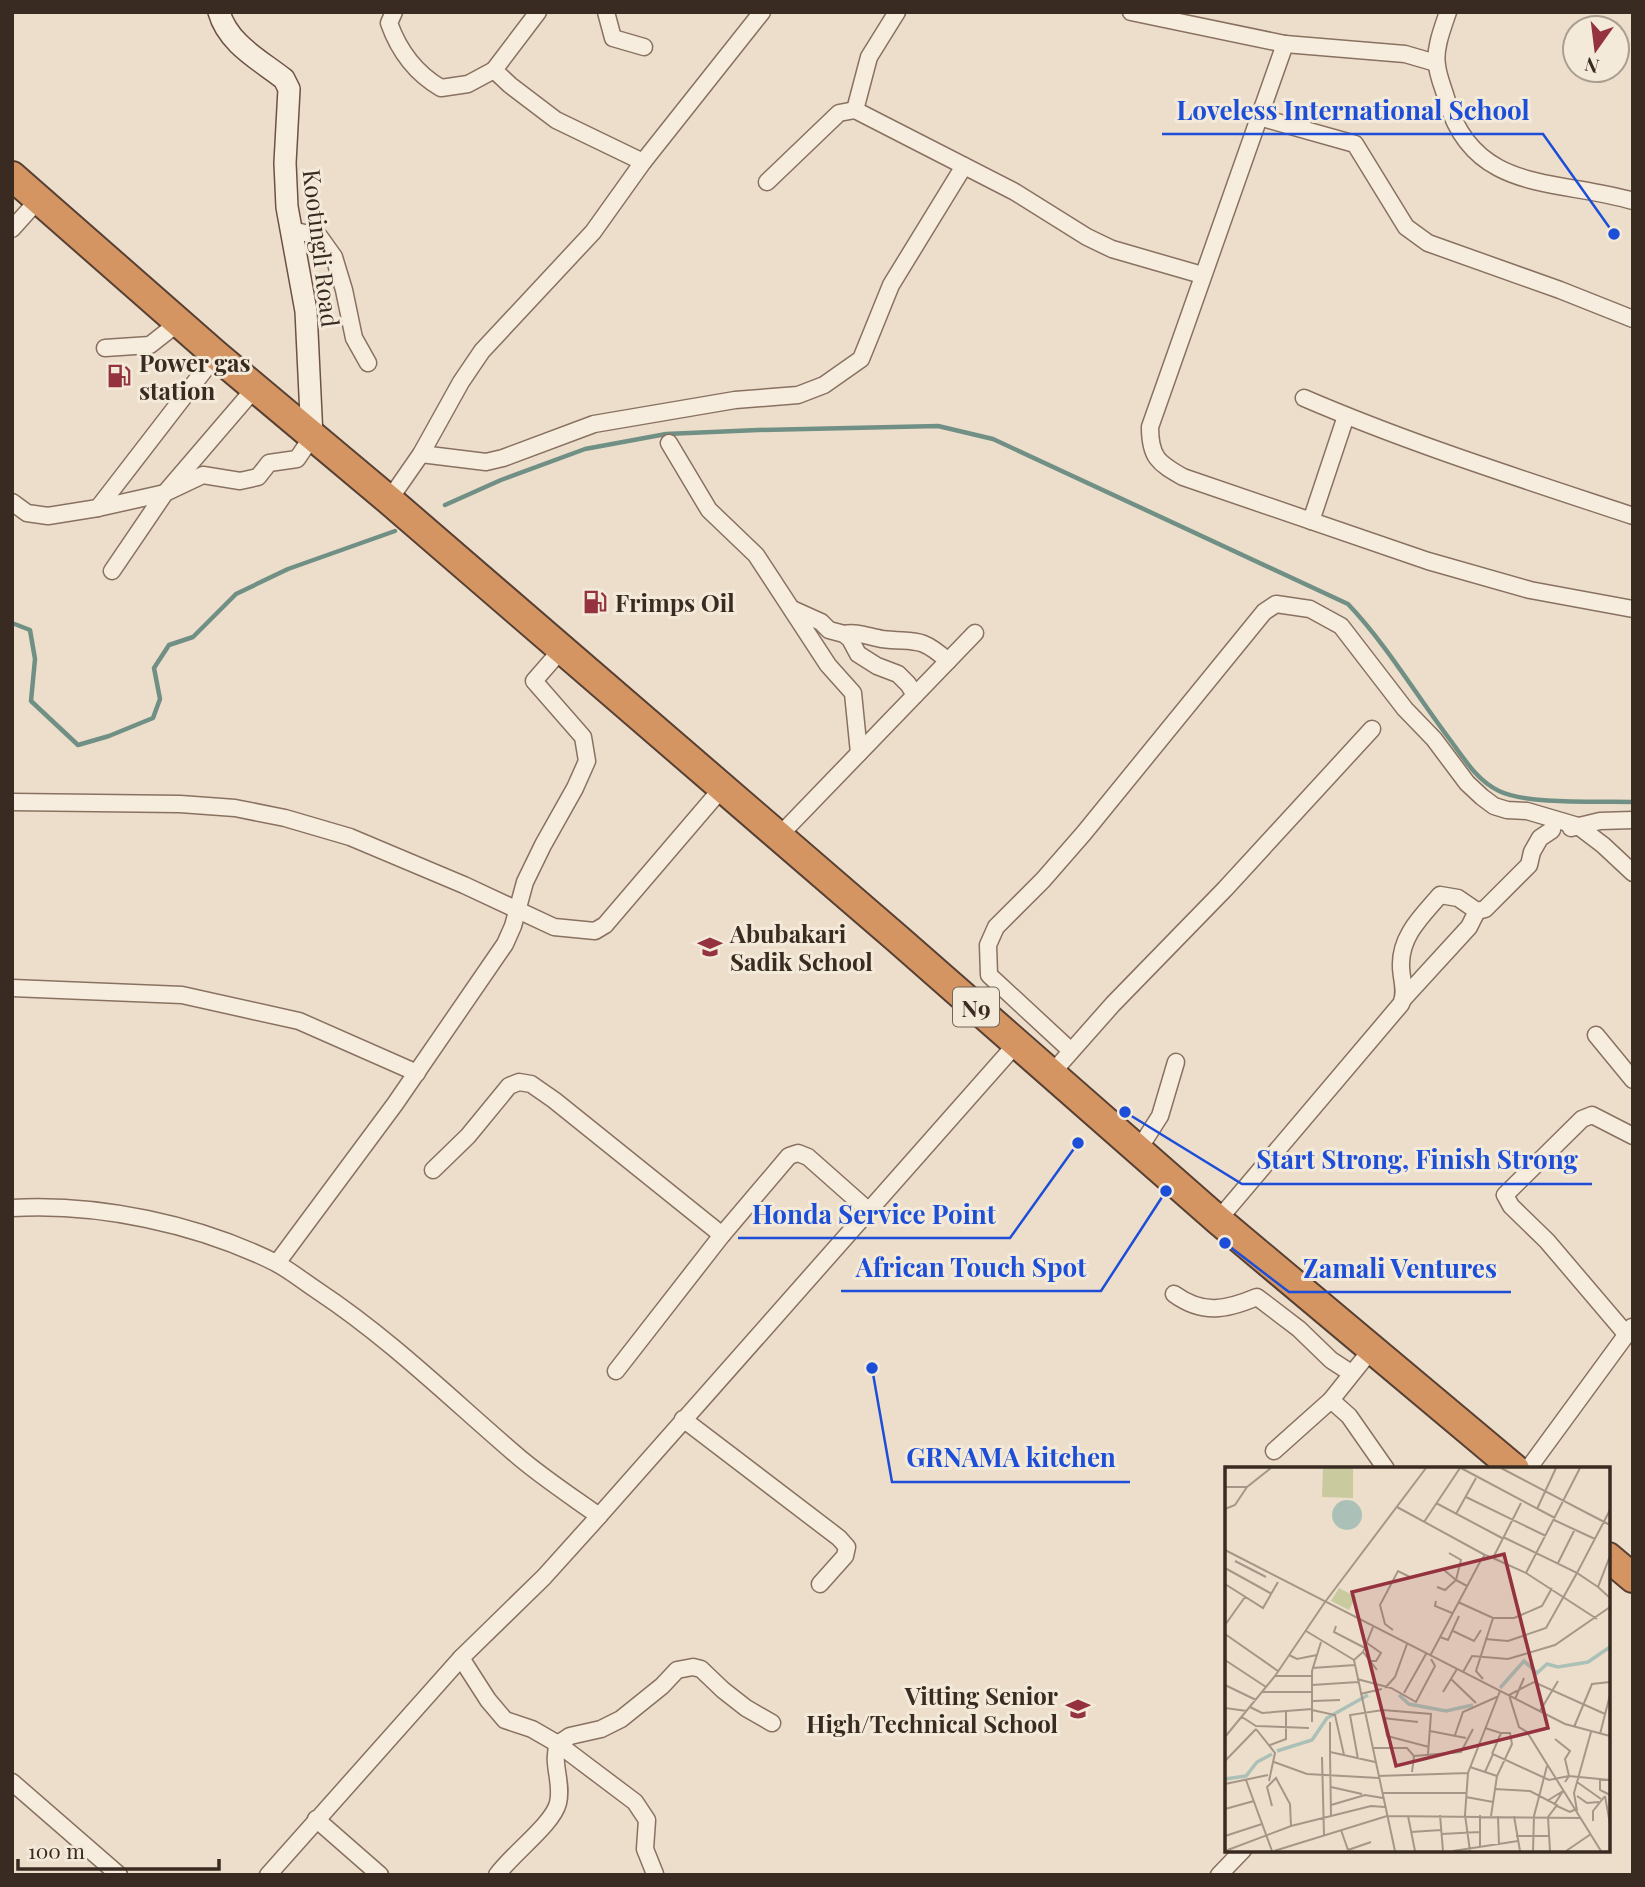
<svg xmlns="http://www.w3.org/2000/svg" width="1645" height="1887" font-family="'Playfair Display',serif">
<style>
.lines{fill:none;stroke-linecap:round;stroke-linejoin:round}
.stream{stroke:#719085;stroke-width:4.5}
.street-casing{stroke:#897160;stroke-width:19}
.secondary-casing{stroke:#6b5243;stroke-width:24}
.highway-casing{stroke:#574033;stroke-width:32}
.street{stroke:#f7edde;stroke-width:16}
.secondary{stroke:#f7edde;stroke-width:21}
.highway{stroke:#d59562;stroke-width:28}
.labels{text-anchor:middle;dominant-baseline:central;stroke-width:6;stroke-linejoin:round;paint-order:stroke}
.shield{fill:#f4eada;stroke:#726459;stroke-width:2}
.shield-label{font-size:23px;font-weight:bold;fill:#3a2b22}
.street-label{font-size:24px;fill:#3a2b22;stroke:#f4eada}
.poi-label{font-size:24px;font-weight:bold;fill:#3a2b22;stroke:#f4eada;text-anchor:start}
.inset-river{fill:none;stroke:#abc1b8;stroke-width:3.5}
.inset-road{fill:none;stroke:#a59687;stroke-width:2}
.view{fill:#94333f;fill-opacity:0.15;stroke:#94333f;stroke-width:3.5}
.inset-edge{fill:none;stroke:#3a2b22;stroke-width:3.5}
.leader{fill:none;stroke:#1d4ed8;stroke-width:2.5}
.callout-dot{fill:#1d4ed8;stroke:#f4eada;stroke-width:2.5}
.callout-label{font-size:26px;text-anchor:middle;font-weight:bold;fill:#1d4ed8;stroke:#f4eada;stroke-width:6;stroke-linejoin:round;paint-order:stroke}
</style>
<rect width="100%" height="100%" fill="#eddecb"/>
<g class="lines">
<g class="stream">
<path d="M445,505l56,-25 84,-31 81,-15 92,-4 180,-4 55,13 355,165c38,40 67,89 100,133 15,20 28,43 51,54 29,14 100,10 134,11"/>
<polyline points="12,623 30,630 35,659 31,701 78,745 109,736 153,718 160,699 154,668 169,645 193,637 236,594 288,569 395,531"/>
</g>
<g class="street-casing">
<g id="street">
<path d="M394,12l-5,11c10,28 26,50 52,65l27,-4 26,-14"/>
<polyline points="538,12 494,70 510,85 556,120 643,162"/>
<polyline points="606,12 613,38 644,47"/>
<polyline points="1131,12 1285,44 1405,54 1436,63"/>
<path d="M1448,12c-5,15 -14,37 -11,53 1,12 7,24 10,36 27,93 112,78 186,100"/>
<path d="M1285,44l-135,383c0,30 8,36 33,50l245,84 102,29 103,19"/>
<polyline points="855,110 869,57 897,12"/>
<polyline points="1259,117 1355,144 1406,227 1428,243 1560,290 1633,319"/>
<polyline points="767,182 839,113 855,110 1015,192 1087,237 1112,249 1202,275"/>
<polyline points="12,229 39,199"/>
<polyline points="291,230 319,236 334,257 344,290 354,338 368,363"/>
<polyline points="105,348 150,345 178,323"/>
<path d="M1304,398c107,46 218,81 329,118"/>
<polyline points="669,443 709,510 756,555 828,665 853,693 859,753"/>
<polyline points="421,454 486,462 503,458 594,424 735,400 798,395 824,385 861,359 891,285 964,166"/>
<polyline points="389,500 421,454 461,382 482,351 593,232 643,162 762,12"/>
<polyline points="12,502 27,513 48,516 98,508 165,493 203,475 240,481 258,477 269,463 297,459 312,437"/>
<polyline points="98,508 216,355"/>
<polyline points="1311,521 1346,416"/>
<polyline points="112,571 165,493 255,388"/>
<polyline points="792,609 821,622 829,630 844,634 850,639 858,654 877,666 898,674 908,684 915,695"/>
<path d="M844,634c13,-3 25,3 38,5 33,4 37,-4 66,22"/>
<polyline points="12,802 180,804 235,808 285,818 350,837 464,885 554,927 595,931 605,925 723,787"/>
<polyline points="1571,828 1600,821 1633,820"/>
<polyline points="779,836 975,633"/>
<polyline points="12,988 182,995 299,1021 417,1073"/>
<polyline points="1404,998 1469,927 1477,911"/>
<polyline points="1596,1035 1633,1080"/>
<polyline points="1070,1050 989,975 988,945 996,927 1043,880 1084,833 1264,612 1276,604 1310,609 1341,626 1405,709 1434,739 1467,783 1482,797 1494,806 1507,810 1527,811 1578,826 1603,845 1633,873"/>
<polyline points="1052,1073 1113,1004 1225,889 1372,729"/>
<polyline points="1139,1149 1160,1116 1176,1062"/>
<polyline points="433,1170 468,1136 509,1086 519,1082 531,1084 554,1100 722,1235"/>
<path d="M12,1208c86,-5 185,16 262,54 16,8 30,20 44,29 71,47 132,107 196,162 26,23 57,43 85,63"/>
<path d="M1218,1220l183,-216c6,-12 0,-25 0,-38 -1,-30 21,-50 39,-71l18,3 19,13 8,-2 44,-44 3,-13 8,-14 12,-8"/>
<polyline points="277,1263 395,1104 505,944 513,926 525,882 543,845 575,788 587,761 583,737 534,681 561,650"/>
<path d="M1174,1294c29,21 52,16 83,3l42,32 32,31 20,13"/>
<polyline points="1627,1335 1547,1241 1511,1206 1505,1195 1582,1119 1592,1115 1633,1136"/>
<polyline points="616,1371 722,1235 789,1156 798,1153 808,1157 869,1211"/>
<polyline points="1331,1400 1349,1416 1386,1469"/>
<polyline points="683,1419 839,1538 847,1547 845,1556 820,1584"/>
<polyline points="1274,1451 1331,1400 1371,1350"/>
<polyline points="1528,1469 1632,1327"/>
<polyline points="461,1658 488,1700 505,1720 532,1729 558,1744 570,1736 601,1729 621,1719 662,1686 677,1670 693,1667 701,1669 723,1690 746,1708 772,1723"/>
<polyline points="12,1782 119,1875"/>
<polyline points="316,1819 380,1875"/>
<polyline points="268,1875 461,1658 544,1577 599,1516 1017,1043"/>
<path d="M497,1875c15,-21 56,-51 61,-72 5,-21 -7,-39 0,-59l77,58 12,18 -2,29 10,25"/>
<polyline points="1219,1875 1243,1850"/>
</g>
</g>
<g class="secondary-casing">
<path id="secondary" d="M219,12c9,32 41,48 65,67l5,10 -4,74 2,44 19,104 6,126"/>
</g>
<g class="highway-casing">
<g id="highway">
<polyline points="12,176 216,355 389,500 899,940 1218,1220 1515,1469"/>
<polyline points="1608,1557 1633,1578"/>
</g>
</g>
<use href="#street" class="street"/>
<use href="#secondary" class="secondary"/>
<use href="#highway" class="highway"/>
</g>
<defs>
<g id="fuel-bare" transform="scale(1.89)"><path d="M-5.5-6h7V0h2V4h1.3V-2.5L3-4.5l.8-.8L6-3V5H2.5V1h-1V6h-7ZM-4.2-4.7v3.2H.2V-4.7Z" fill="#94333f" stroke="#f4eada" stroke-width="2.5" paint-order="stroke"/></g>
<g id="school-bare" transform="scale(1.89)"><path d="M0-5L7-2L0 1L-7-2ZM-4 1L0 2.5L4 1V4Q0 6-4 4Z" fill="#94333f" stroke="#f4eada" stroke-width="2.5" paint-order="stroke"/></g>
</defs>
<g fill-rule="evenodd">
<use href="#fuel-bare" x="119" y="376"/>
<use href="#fuel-bare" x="595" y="602"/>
<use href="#school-bare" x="710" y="947"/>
<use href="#school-bare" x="1078" y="1709"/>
</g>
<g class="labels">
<rect class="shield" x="953" y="987.5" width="46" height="39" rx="5"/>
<g class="shield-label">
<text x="976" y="1007">N9</text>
</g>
<g class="street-label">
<text transform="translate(322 248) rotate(83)">Kootingli Road</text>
</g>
<g class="poi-label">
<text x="139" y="362">Power gas<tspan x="139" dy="28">station</tspan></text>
<text x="615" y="602">Frimps Oil</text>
<text x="730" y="933">Abubakari<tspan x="730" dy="28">Sadik School</tspan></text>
<text x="1058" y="1695" text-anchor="end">Vitting Senior<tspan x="1058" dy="28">High/Technical School</tspan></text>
</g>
</g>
<g transform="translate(1225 1467)">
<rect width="385" height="385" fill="#eddecb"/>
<path d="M98,1h30v30l-31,-1zM114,121l17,9 -7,13 -18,-9z" fill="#caca9f"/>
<path d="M107 48a15 15 0 1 1 30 0a15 15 0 1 1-30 0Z" fill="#abc1b8"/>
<path class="inset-river" d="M275,221l24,-27 13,12 10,-9 11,3 30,-5 22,-15M174,228l10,9 37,7 27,-6M52,284l35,-11 15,-22 41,-23M0,312l21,-3 11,-14 15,-8"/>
<path class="inset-road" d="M236,1l94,50M276,1l109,57M0,20h22M241,30l80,39M211,36l66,35M172,40l88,48M0,42l10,-4 12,-18 24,-19M312,42l19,-41M231,47l20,-36M329,53l41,19M199,55l36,-54M278,70l74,36 33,-63M0,83l340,174 45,12M385,89l-12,31 12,11M268,91l33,15 54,-105M10,94l31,16M333,96l17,-34M0,101l47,26M219,103l12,10 5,-20 -12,-7M301,106l71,46M0,117l38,24 15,-26M212,120l8,3 11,-10 11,6M211,134l-1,5 17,7M100,135l101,-134M233,135l35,16h21l28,-12 10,-18M0,158l20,-28M111,159l-2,6 31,16M168,163l-8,-6 -5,-19 18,-34 14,7M81,164l48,29M228,164l21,10 7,-11M0,167l53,37M215,170l8,3 11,-24M260,172l23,2 38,-13 31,-55 21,14M142,176l14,10 -5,8h-6M138,185l14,18M64,188l8,4 20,-4M205,189l51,-96 4,-5 8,3 28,-55M0,193l41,27M129,193l41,191M129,193l9,-8 10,-25M87,201l43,-3M238,205l9,-16 36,3 47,-14 55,-38M50,209h37M132,212l34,9 25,14 19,-36 -4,-7M226,212l25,24M258,212l-7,-8 17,-53M0,218l31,15M87,218l46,-3M160,221l10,-11 12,-33M38,225h49M218,225l14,-23M179,226l22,-39M135,227l22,-5M290,232l9,-21M88,234l27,-1M25,240l12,6 50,-4M0,241l22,3M87,243l23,5 9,40M158,243l4,26 42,11M315,244l18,-30M17,250l14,9 53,2M158,251l35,4M87,255v-51l9,-29M105,255v30l45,10M349,260l18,-43 18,-2M260,261l16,5 -9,21M31,262l19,24 -6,28M205,264l36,7M375,267l10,-39M230,268l8,-23 36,-16M0,270l50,-61 50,-74M330,272l15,12 -5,8 4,17 -4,6M45,278l16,-6v-27M147,281h35l7,8 -2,16M105,285l1,65M189,289l47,-4 12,-23M97,290l2,78M133,292l-8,-44 33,-5 48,4 -3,40M0,294l31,-32M49,295l33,12 72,4M245,300l27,9M260,305l8,-18 56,26 20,-4 41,4M153,309l90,-3M375,311v12l10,5M21,313l26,71M352,315l24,17M0,317l43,-9M106,320l31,7M269,322l36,2 27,14 -9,12 2,34M157,326h84M352,329l10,7 12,-1M380,329l5,28M241,330l27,5M322,334l16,-10 -9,14M106,338l34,-10 18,3M47,339l-5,-19 9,-9 14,26 1,22M332,339l13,6 6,-3M0,342l29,-8M352,344l-3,-18 17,-61M215,348l3,36M255,348v31M183,349l7,35M266,349l6,-40 15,-32 -2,-11h-9M273,349l1,29M289,349l6,35M368,354v-10l12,-15M116,363l7,20M186,365l30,-2M216,367l39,-2M0,369l37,-12M291,369h33M123,383l23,-8M0,384l66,-25 80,-20 14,1M49,384l113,-35 194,2M228,384l65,-10M245,384l-5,-36 3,-42 32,-82M308,384l1,-35 13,-50M341,384l25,-17M376,384l-74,-119 -8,-5 -10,-32 25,-13 71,32"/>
<path class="view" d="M279,87l44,174 -152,38 -44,-174z"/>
<rect width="385" height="385" class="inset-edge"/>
</g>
<path class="leader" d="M1614 234L1543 134H1162M1125 1112L1242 1184H1592M1078 1143L1010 1238H738M1166 1191L1101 1291H841M1225 1243L1289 1292H1511M872 1368L892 1482H1130"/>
<g class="callout-dot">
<circle cx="1614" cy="234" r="7"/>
<circle cx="1125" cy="1112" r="7"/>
<circle cx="1078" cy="1143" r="7"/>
<circle cx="1166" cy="1191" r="7"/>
<circle cx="1225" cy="1243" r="7"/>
<circle cx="872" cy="1368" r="7"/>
</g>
<g class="callout-label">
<text x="1353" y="120">Loveless International School</text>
<text x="1417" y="1169">Start Strong, Finish Strong</text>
<text x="874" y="1224">Honda Service Point</text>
<text x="971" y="1277">African Touch Spot</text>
<text x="1400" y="1278">Zamali Ventures</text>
<text x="1011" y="1467">GRNAMA kitchen</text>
</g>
<rect width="1645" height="1887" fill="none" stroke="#3a2b22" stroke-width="28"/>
<g transform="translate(1596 49) rotate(194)"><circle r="33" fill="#f4eada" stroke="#aa9e90" stroke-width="2"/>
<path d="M0-5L12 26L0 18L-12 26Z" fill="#94333f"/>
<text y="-10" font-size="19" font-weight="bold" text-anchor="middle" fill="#3a2b22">N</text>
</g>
<path d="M18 1859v10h201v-10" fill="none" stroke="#3a2b22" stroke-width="3.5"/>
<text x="28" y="1859" font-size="21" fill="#3a2b22" stroke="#f4eada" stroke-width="5" paint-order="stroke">100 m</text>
</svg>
